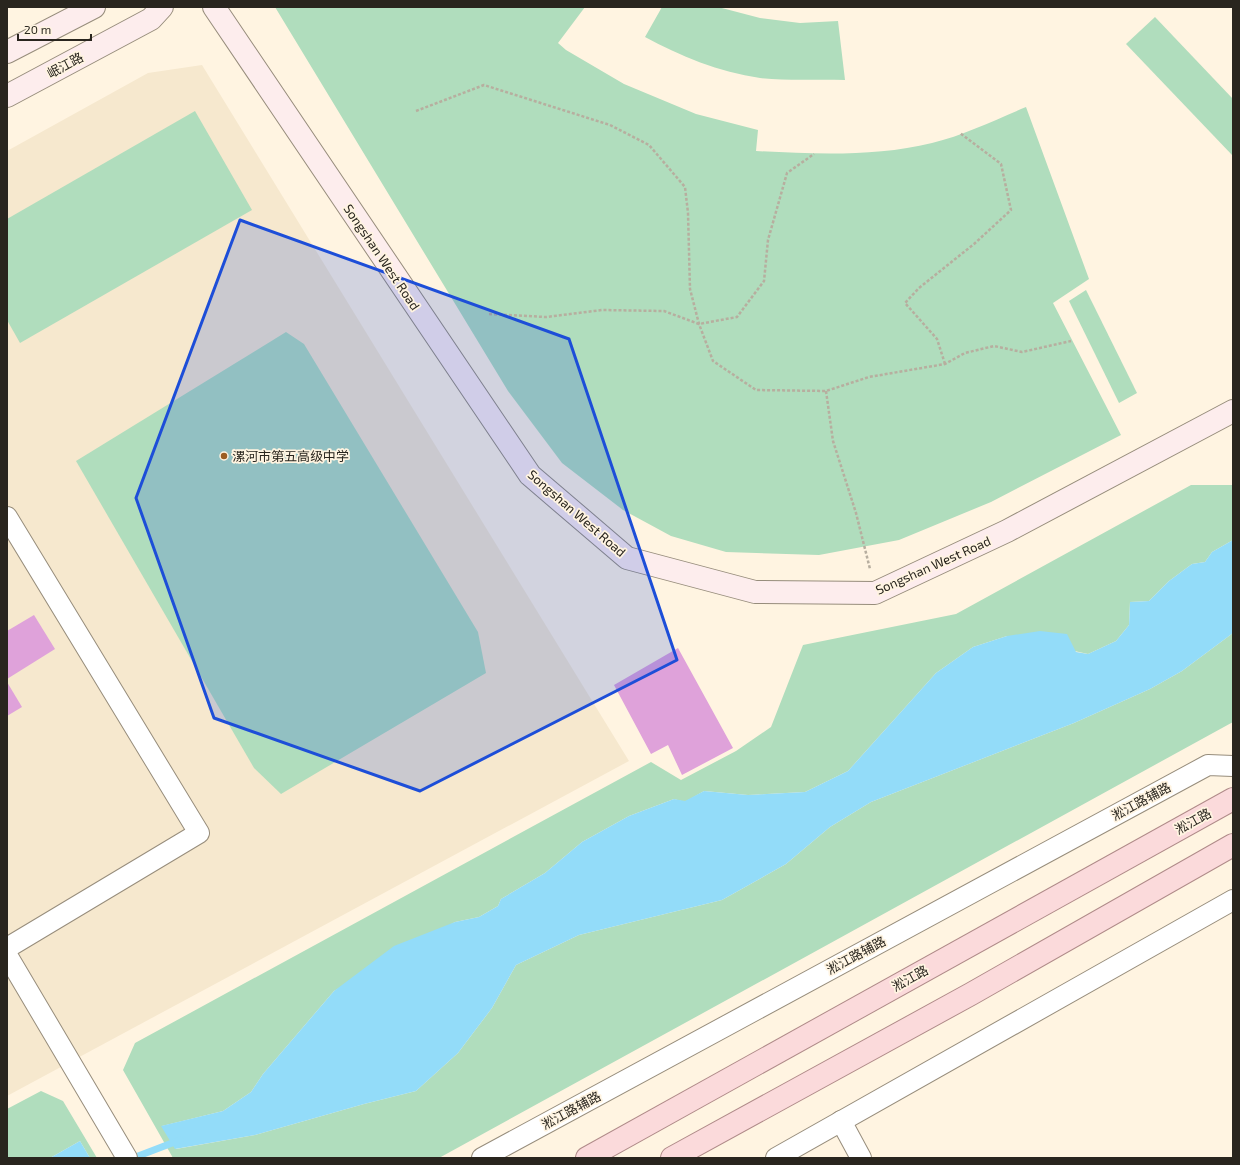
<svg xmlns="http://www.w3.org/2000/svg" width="1240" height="1165" font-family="'Exo 2','Noto Sans SC',sans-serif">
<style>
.built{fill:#f6e8ce}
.green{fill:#b0ddbd}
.water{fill:#93dcf9}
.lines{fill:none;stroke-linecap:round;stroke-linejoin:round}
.stream{stroke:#93dcf9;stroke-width:7}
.building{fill:#dfa2da}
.street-casing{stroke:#978d7c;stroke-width:22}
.secondary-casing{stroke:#978d7c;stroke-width:24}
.primary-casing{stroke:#b08b89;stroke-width:24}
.path{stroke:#b7ae9f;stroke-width:2.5;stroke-dasharray:3 2;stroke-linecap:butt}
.street{stroke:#fff;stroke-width:20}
.secondary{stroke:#fdeded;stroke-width:22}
.primary{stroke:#fbdadb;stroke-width:22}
.marked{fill:#1d4ed8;fill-opacity:0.2;stroke:#1d4ed8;stroke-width:3;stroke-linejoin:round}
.poi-dot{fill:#9c5e23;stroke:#fff4e1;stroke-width:1.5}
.labels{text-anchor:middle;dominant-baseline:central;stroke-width:3.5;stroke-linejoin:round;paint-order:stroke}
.street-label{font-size:13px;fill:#29251e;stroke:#fff4e1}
.poi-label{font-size:13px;fill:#29251e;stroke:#fff4e1;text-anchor:start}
</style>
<rect width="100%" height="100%" fill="#fff4e1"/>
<polygon class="built" points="202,65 629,761 7,1096 7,151 148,73"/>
<g class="green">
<path d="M275,7h310l-27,36 8,7 58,34 72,30 62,16 -2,21c58,3 119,6 176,-8 32,-8 63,-23 94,-36l63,172 -36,24 68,132 -130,67 -92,38 -80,15 -93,-3 -55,-16 -48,-26 -61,-47 -54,-72z"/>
<path d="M662,7h56l42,11 40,5 38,-2 7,59c-27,-1 -59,1 -85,-2 -41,-6 -80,-22 -115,-41z"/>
<polygon points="1155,17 1233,99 1233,156 1126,44"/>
<polygon points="195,111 252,210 20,343 7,320 7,219"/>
<polygon points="1086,290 1137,393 1119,403 1069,301"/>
<polygon points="286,332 304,344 478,632 486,673 281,794 254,768 76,461"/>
<polygon points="1191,485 1233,485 1233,540 1212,552 1205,562 1192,564 1169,581 1149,601 1130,602 1129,625 1116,641 1088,654 1007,636 973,647 936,673 848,771 805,792 748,795 704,791 685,802 674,799 629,816 582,842 545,873 501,899 498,906 479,917 455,922 334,991 263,1074 251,1092 223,1111 162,1126 176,1149 255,1135 364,1104 416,1091 458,1053 492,1008 516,965 579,935 722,900 786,864 830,827 871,802 1074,723 1150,689 1182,671 1233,633 1233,722 439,1158 173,1158 123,1070 135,1043 651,762 681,780 736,751 771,727 803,645 956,614"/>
<polygon points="41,1091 63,1101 97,1158 90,1158 80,1141 50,1158 7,1158 7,1109"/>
</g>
<g class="water">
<polygon points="1233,540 1233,633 1182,671 1150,689 1074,723 871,802 830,827 786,864 722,900 579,935 516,965 492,1008 458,1053 416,1091 364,1104 255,1135 175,1149 161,1126 223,1111 251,1092 263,1074 334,991 394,946 455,922 479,917 498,906 501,899 545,873 582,842 629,816 674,799 685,801 704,791 748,795 805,792 848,771 936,673 973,647 1007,636 1040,631 1067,634 1076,652 1088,654 1116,641 1129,625 1130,602 1149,601 1169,581 1192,564 1205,562 1212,552"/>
<polygon points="80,1141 90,1158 50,1158"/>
</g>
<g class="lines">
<polyline class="stream" points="133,1158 180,1140"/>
</g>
<g class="building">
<polygon points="34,615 55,649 7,679 7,631"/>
<polygon points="678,648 733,748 682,775 668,745 651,754 614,685"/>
<polygon points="7,682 22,707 7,716"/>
</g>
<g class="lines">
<g class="street-casing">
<g id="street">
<polyline points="7,517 199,833 7,948"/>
<polyline points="7,955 127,1158"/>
<polyline points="841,1121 861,1158"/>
<polyline points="482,1158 1208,765 1233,766"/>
<polyline points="776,1158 1233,900"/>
</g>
</g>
<g class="secondary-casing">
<g id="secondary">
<polyline points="214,7 530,475 627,558 755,592 875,593 1007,531 1233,411"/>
<polyline points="7,52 94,7"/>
<polyline points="7,96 151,19 162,7"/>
</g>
</g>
<g class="primary-casing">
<g id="primary">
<polyline points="587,1158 1233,799"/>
<polyline points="672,1158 971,994 1233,845"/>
</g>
</g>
<g class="path">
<polyline points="416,111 484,85 610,125 649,145 685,187 688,213 690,289 699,324 713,361 756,390 826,391 869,377 945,364 965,353 994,346 1022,352 1071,341"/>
<polyline points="489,314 546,317 602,310 664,311 699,324 737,317 764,281 768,240 787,173 814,154"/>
<polyline points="945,364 937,339 905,303 919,288 974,244 1011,210 1001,164 960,133"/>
<polyline points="826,391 833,441 856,513 870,569"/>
</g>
<use href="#street" class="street"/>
<use href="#secondary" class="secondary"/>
<use href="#primary" class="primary"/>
</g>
<path class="marked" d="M240,220l329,119 108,321 -257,131 -206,-73 -78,-220z"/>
<circle class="poi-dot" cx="224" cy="456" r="4"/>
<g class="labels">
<g class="street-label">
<text transform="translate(65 65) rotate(-28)">岷江路</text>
<text transform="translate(382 257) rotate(56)">Songshan West Road</text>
<text transform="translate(577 513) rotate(41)">Songshan West Road</text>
<text transform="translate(933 565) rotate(-24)">Songshan West Road</text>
<text transform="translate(1141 801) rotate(-28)">淞江路辅路</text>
<text transform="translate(1193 821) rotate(-29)">淞江路</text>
<text transform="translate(856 955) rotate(-28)">淞江路辅路</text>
<text transform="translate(910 978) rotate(-29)">淞江路</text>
<text transform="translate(571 1110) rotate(-28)">淞江路辅路</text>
</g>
<g class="poi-label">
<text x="232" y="456">漯河市第五高级中学</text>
</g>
</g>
<rect width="1240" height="1165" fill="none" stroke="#29251e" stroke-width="16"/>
<path d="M18 34v6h73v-6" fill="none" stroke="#29251e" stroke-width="2"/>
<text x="24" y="34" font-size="12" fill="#29251e" stroke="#fff4e1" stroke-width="3" paint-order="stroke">20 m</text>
</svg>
